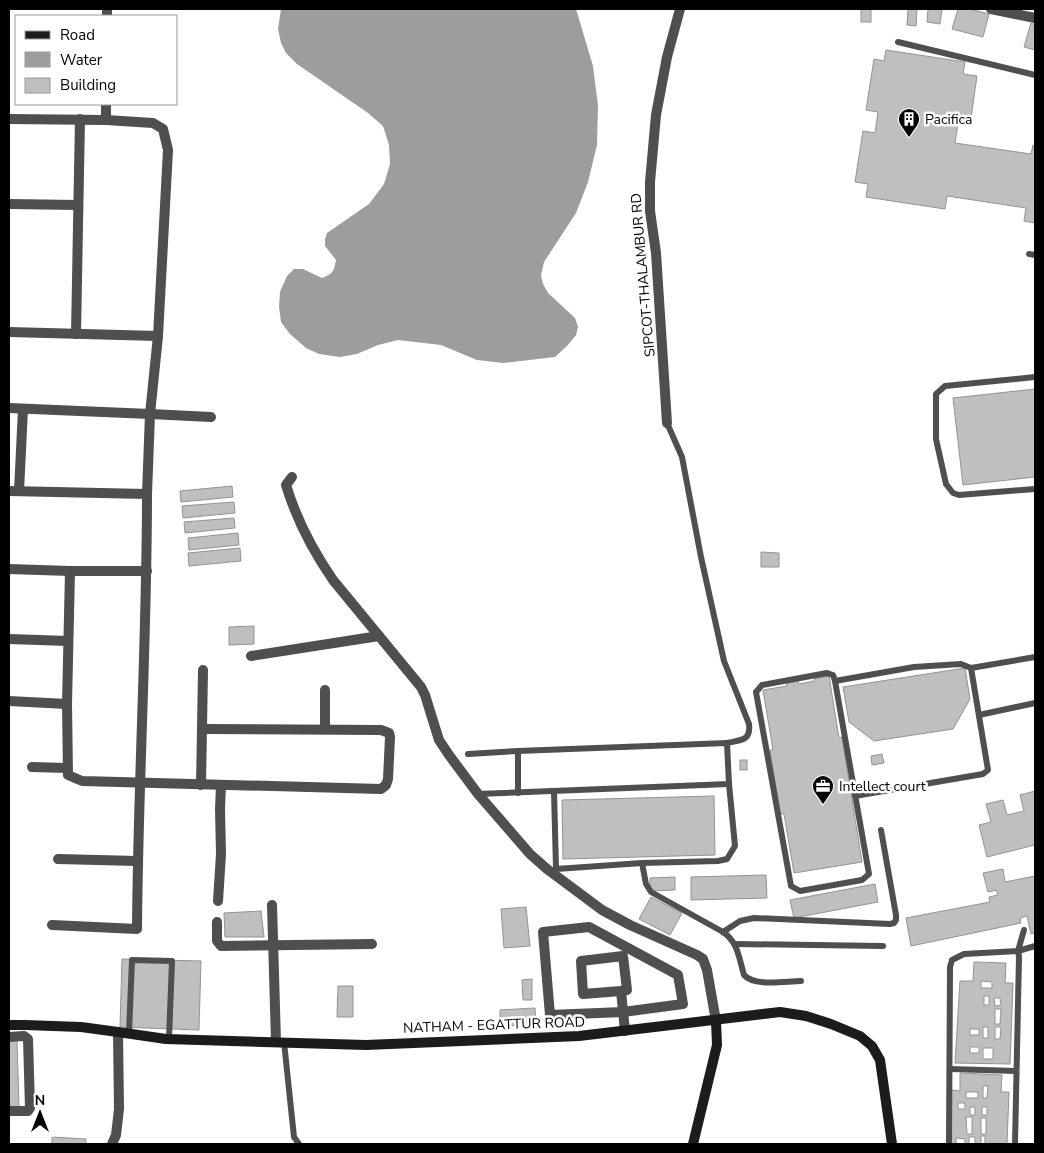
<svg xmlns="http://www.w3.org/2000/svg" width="1044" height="1153" font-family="'Nunito Sans',sans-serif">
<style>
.water{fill:#9d9d9d}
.building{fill:#bfbfbf;stroke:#939393;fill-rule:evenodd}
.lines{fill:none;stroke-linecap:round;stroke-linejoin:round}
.lane{stroke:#4f4f4f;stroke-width:6}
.street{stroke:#4f4f4f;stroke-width:10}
.secondary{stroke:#1c1c1c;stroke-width:10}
.labels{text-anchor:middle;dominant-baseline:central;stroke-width:5;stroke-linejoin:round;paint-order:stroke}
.poi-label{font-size:14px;fill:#000;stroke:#fff;text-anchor:start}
.street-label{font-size:14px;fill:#000;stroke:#fff}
</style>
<rect width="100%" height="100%" fill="#fff"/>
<path class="water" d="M281,9h295l17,57 5,40 -1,39 -9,37 -12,31 -32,49 -3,13 2,9 5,9 27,25 3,9 -2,8 -9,11 -12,11 -52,6 -26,-3 -36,-15 -43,-5 -20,5 -21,9 -17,3 -21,-3 -13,-6 -16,-14 -9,-12 -2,-15 1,-15 7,-16 7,-7h9l19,9c11,-4 12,-7 14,-18l-11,-14v-7l2,-6 42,-29 15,-20 6,-20 -1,-19 -6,-19 -15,-13 -71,-49 -11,-11 -5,-10 -3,-14z"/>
<g class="building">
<rect x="861" y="9" width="10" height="13"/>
<polygon points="908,9 917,9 916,26 907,25"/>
<polygon points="928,9 942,9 940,24 927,22"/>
<polygon points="958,9 970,9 989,14 983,37 952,29"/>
<polygon points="1031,23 1035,25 1035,50 1024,47"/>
<polygon points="886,50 965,62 963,74 977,76 970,125 958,124 955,143 1031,154 1033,145 1035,146 1035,223 1024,221 1026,208 947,196 945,209 866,197 868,184 855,182 863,131 875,133 878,112 866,110 874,59 884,61"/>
<polygon points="1035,389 1035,477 963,485 953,398"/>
<polygon points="232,486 233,497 181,502 180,491"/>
<polygon points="234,502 235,513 183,518 182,506"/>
<polygon points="234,518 235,528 185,533 184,522"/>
<polygon points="238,533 239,545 189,550 188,538"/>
<polygon points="240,548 241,561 189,566 188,553"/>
<polygon points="761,552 779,553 779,567 761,567"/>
<polygon points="254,626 254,644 229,645 229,627"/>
<polygon points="965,668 970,699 953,729 874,741 849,722 843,687"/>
<polygon points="829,676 839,738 842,737 862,862 794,873 784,814 780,814 770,750 773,750 763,690 787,686 786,683 798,681 799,684 814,681 814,679"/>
<polygon points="882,754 884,763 872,765 871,756"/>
<rect x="740" y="760" width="7" height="10"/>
<polygon points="1035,791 1035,845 987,857 979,825 991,822 986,804 1003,800 1007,815 1024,811 1020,795"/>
<polygon points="714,796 715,855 563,859 562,800"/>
<polygon points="1003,869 1005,882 1035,876 1035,933 1031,934 1027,916 1020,918 1021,923 911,946 906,918 990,902 989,897 998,895 996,890 988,892 983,873"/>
<polygon points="766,875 767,898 691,900 691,877"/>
<polygon points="675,877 675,890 650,891 650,878"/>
<polygon points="875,884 878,902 794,918 790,900"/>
<polygon points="651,897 682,913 670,935 639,919"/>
<polygon points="526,907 530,946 504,948 501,909"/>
<polygon points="261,911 264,937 225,937 224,913"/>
<polygon points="122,959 201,961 199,1030 120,1027"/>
<path d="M974,962l32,1 -1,20h8l-3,81 -55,-1 5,-82h13zM981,981l11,1v6h-11zM984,996h5v9h-5zM994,998h6l1,7 -6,1zM995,1009h6l-1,15h-5zM983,1027h5v11h-5zM995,1027h6l-1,12h-5zM970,1029h9v6h-9zM970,1047h9v6h-9zM983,1048h10v11h-10z"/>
<polygon points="532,979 532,1000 523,1000 522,980"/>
<polygon points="338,986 353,986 353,1017 337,1017"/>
<polygon points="535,1008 536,1025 500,1026 500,1010"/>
<polygon points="9,1041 17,1041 19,1107 9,1108"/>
<path d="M960,1073l42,2 -1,17h8l-2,52h-22v-8h-4v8h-6v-7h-6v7h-4v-5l-9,-1v6h-5v-54l9,1zM983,1086h5l-1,12h-4zM966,1092h12v6h-12zM958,1103h7v6h-7zM970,1107h5v8h-5zM982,1107h5v8h-5zM966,1117h6v17h-5zM981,1118h5v16h-5z"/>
<polygon points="52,1137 86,1139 86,1144 52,1144"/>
</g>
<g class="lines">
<g class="lane">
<polyline points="898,42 1035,75"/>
<polyline points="1029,254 1035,255"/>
<polyline points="1035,377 945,386 936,394 936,439 946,484 953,493 959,495 1035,489"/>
<path d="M667,423l15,34 19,100 23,104 25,63c2,17 -8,16 -22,19"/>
<polygon points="827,673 833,675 835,681 869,874 862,880 800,891 791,886 756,692 762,685"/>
<polyline points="835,681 914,667 961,664 971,668 1035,657"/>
<polyline points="979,715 1035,703"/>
<polyline points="518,751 518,793"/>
<polyline points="468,754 518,751 727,743 729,784 478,794"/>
<polyline points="554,791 556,869 642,863 718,861 727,859 735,846 729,784"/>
<polyline points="855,796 983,774 988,770 971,668"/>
<path d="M642,863l4,21 5,8 72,40c15,10 16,26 21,43 10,12 42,6 57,6"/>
<polyline points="723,932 740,921 754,918 890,924 894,923 896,920 896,915 881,830"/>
<polyline points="735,944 883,946"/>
<polyline points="129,1033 132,960 172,961 169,1039"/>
<polyline points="284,1042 294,1137 299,1144"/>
<polyline points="950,1069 1016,1071"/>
<polyline points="949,1144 950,967 952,960 964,954 1018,951 1035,946"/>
<polyline points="1015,1144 1019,957 1018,951 1024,930"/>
</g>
<g class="street">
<polyline points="991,9 1035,18"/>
<polyline points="107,16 107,9"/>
<polyline points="9,119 106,120 153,123 163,129 168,150 158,336 150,414 9,408"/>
<polyline points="106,120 106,104"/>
<polyline points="9,204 78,205"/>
<polyline points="9,332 158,336"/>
<polyline points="76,334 80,119"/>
<polyline points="667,423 656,253 650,211 650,182 656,115 667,57 680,9"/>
<path d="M292,477l-6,8c10,33 27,66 47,95l88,107 4,8 14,45 10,15 29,39 52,60 17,15 55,41 28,15 67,30 6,4 4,11 9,51"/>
<path d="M9,491l138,3c0,145 -9,290 -10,435l-85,-4"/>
<polyline points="19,491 23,409"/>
<polyline points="147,494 150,414 211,417"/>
<polyline points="9,569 70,571 147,571"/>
<polyline points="70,571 67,704 68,775 82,781 381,789 386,785 388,779 390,737 389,733 381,730 203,729"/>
<polyline points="9,639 68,641"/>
<polyline points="251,656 379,636"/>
<polyline points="325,690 325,729"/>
<polyline points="9,701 67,704"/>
<polyline points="32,767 67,768"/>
<polyline points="201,785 203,670"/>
<polyline points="58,859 137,861"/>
<polyline points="218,901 221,854 220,809 221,785"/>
<polyline points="272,905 276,1042"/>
<polyline points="217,922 217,941 221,946 372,944"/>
<polygon points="589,927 678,975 683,1004 623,1012 550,1015 543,932"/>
<polyline points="621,991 627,990 623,956 581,961 583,994 621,991 625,1031"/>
<polyline points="9,1037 24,1036 28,1039 30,1108 28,1111 9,1111"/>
<polyline points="112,1144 116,1135 119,1109 118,1032"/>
</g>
<g class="secondary">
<polyline points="9,1025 25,1025 81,1027 118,1032 166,1039 366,1045 579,1036 780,1012 806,1016 831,1024 860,1036 872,1046 880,1060 892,1144"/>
<polyline points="693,1144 717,1045 716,1021"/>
</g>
</g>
<defs>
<g id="building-pin" transform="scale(1.125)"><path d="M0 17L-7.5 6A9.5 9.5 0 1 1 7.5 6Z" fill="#000" stroke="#fff"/><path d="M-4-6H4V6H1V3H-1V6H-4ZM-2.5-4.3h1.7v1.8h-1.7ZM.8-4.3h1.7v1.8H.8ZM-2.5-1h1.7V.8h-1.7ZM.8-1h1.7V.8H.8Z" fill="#fff"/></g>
<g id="office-pin" transform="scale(1.125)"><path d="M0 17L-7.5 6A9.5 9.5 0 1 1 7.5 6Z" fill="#000" stroke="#fff"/><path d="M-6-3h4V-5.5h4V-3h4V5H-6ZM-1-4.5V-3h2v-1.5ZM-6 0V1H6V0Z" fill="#fff"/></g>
</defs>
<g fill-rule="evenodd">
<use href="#building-pin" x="909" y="119"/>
<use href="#office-pin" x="823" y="786"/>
</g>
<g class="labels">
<g class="poi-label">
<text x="925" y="119">Pacifica</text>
<text x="839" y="786">Intellect court</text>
</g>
<g class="street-label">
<text transform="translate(643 275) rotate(-95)">SIPCOT-THALAMBUR RD</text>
<text transform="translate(494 1025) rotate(-2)">NATHAM - EGATTUR ROAD</text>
</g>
</g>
<rect width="1044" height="1153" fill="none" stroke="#000000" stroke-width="20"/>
<rect x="15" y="15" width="162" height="90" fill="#ffffff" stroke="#999999"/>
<rect x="25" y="31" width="25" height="8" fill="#1c1c1c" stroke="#999999"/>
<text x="60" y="40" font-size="15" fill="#000000">Road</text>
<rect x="25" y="52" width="25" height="15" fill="#9d9d9d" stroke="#999999"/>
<text x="60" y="65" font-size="15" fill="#000000">Water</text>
<rect x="25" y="78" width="25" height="15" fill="#bfbfbf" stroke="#999999"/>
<text x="60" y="90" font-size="15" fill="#000000">Building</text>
<g transform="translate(40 1113)" stroke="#ffffff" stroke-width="4" paint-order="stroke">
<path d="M0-4L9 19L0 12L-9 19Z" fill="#000000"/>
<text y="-8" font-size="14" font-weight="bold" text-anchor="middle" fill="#000000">N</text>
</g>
</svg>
